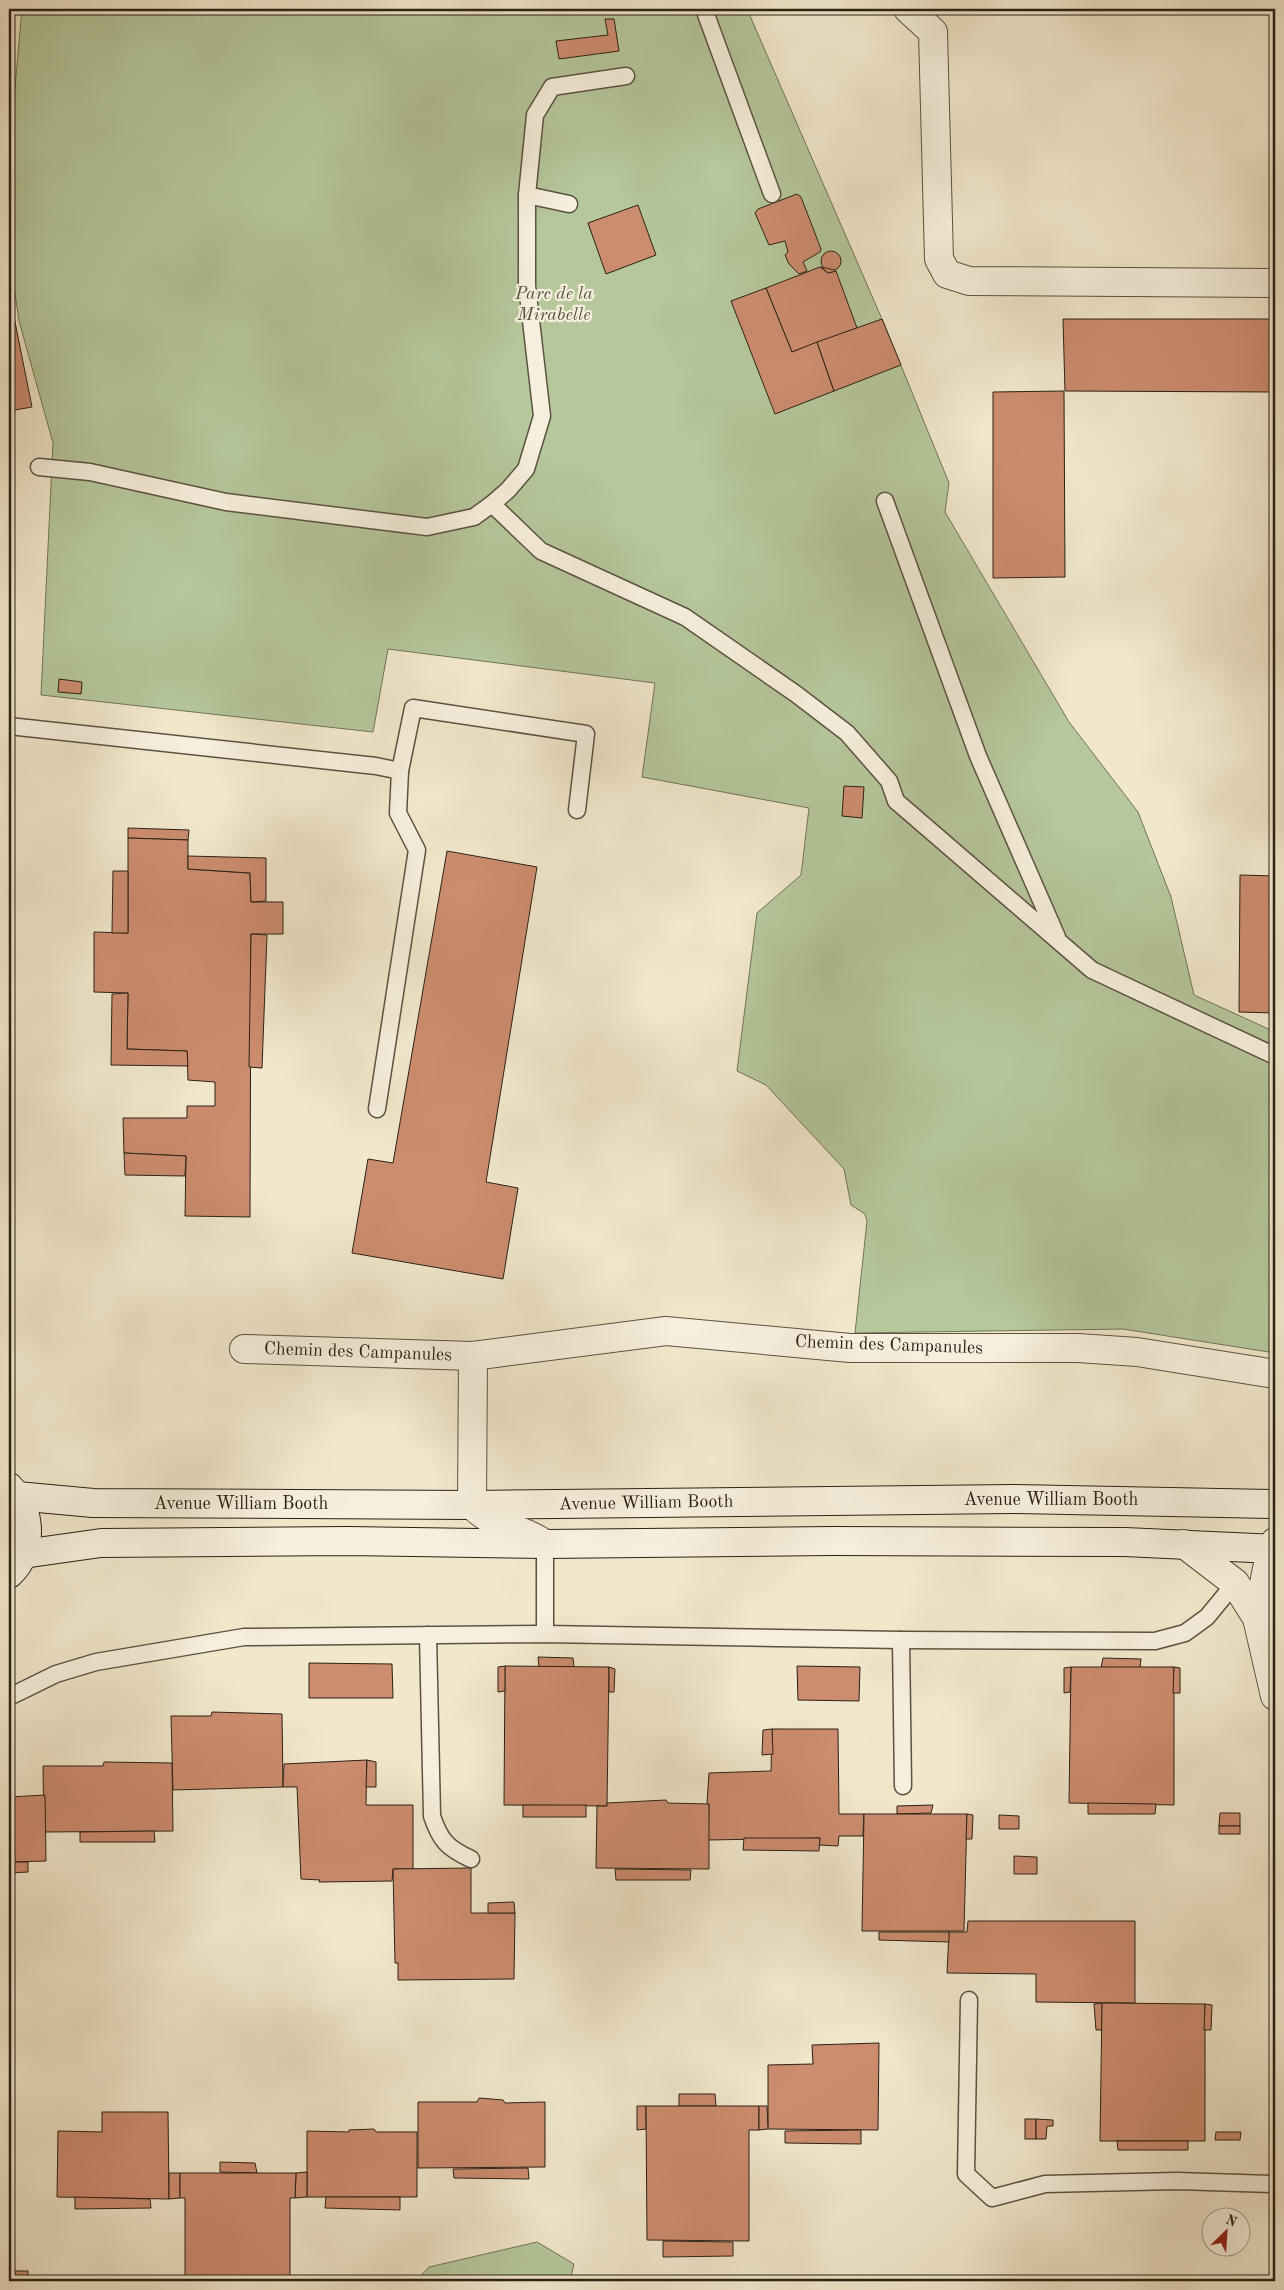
<svg xmlns="http://www.w3.org/2000/svg" width="1284" height="2290" font-family="'Old Standard TT',serif">
<style>
.green{fill:#b5c79b;stroke:#707458}
.building{fill:#cc8c6f;stroke:#2b2115}
.lines{fill:none;stroke-linecap:round;stroke-linejoin:round}
.lane-casing{stroke:#5c5242;stroke-width:19}
.street-casing{stroke:#5c5242;stroke-width:30}
.secondary-casing{stroke:#2b2115;stroke-width:30}
.lane{stroke:#f6efdd;stroke-width:16}
.street{stroke:#f6efdd;stroke-width:28}
.secondary{stroke:#f6efdd;stroke-width:28}
.labels{text-anchor:middle;dominant-baseline:central;stroke-width:4.5;stroke-linejoin:round;paint-order:stroke}
.park-label{font-size:18px;font-style:italic;fill:#54533d;stroke:#f6efdd}
.street-label{font-size:18px;fill:#2b2115;stroke:#f6efdd}
</style>
<rect width="100%" height="100%" fill="#f1e7cb"/>
<filter id="stains"><feTurbulence type="fractalNoise" baseFrequency=".004" numOctaves="4"/><feColorMatrix values="0 0 0 0 .2 0 0 0 0 .09 0 0 0 0 .02 0 0 0 .5 -.17"/></filter>
<radialGradient id="worn" r=".72"><stop offset=".6" stop-color="#630" stop-opacity="0"/><stop offset="1" stop-color="#630" stop-opacity=".3"/></radialGradient>
<g class="green">
<polygon points="22,9 747,9 882,319 949,483 945,512 1069,722 1138,812 1171,897 1194,995 1275,1032 1275,1353 1123,1329 855,1333 867,1221 865,1214 851,1205 844,1169 766,1085 737,1071 757,913 801,875 809,808 642,777 655,683 388,649 373,732 41,695 53,443 19,321 11,266 9,187 14,98"/>
<polygon points="537,2242 574,2264 570,2281 416,2281 429,2267"/>
</g>
<g class="building">
<polygon points="605,19 614,19 619,51 559,59 556,41 608,35"/>
<polygon points="797,194 801,197 821,249 820,252 803,262 807,271 799,274 789,264 785,255 788,252 785,241 769,245 755,213 758,209"/>
<polygon points="638,205 656,255 606,274 588,223"/>
<circle cx="831" cy="261" r="10"/>
<polygon points="820,267 828,273 836,271 857,328 792,352 766,288"/>
<polygon points="821,267 835,270 836,271 828,273"/>
<polygon points="766,288 792,352 817,342 834,391 775,414 731,301"/>
<polygon points="9,292 32,407 9,411"/>
<polygon points="882,319 901,365 834,391 817,342"/>
<polygon points="1063,319 1275,319 1275,392 1065,391"/>
<polygon points="1064,391 1065,577 993,578 993,392"/>
<polygon points="59,679 82,682 81,694 58,692"/>
<polygon points="844,786 864,787 862,818 842,816"/>
<polygon points="128,828 189,830 188,840 128,838"/>
<polygon points="128,838 188,840 188,869 250,873 251,902 283,902 283,934 251,934 250,1217 185,1216 186,1156 124,1153 123,1118 187,1118 187,1106 215,1106 215,1082 188,1080 187,1051 127,1049 128,993 94,992 94,932 128,933"/>
<polygon points="447,851 537,867 486,1182 518,1188 503,1279 352,1253 368,1159 393,1163"/>
<polygon points="188,856 266,858 266,901 251,902 250,873 188,869"/>
<polygon points="113,871 128,871 128,933 112,933"/>
<polygon points="1240,875 1275,876 1275,1013 1239,1012"/>
<polygon points="251,934 267,935 262,1068 249,1067"/>
<polygon points="128,993 127,1049 187,1051 188,1066 111,1065 112,994"/>
<polygon points="124,1153 186,1156 185,1176 125,1175"/>
<polygon points="538,1657 573,1658 574,1667 539,1667"/>
<polygon points="1103,1658 1141,1659 1140,1668 1101,1668"/>
<polygon points="309,1663 392,1664 393,1698 309,1698"/>
<polygon points="505,1666 609,1667 607,1806 504,1805"/>
<polygon points="505,1666 505,1691 498,1692 498,1667"/>
<polygon points="797,1666 860,1667 859,1701 798,1700"/>
<polygon points="609,1667 615,1669 614,1692 609,1692"/>
<polygon points="1071,1667 1174,1667 1174,1805 1069,1803"/>
<polygon points="1071,1667 1070,1692 1064,1693 1064,1668"/>
<polygon points="1174,1667 1180,1668 1180,1693 1173,1693"/>
<polygon points="212,1712 282,1714 283,1787 173,1790 171,1716 211,1716"/>
<polygon points="772,1729 838,1729 839,1814 864,1814 863,1836 839,1836 838,1846 819,1845 820,1838 708,1840 709,1804 707,1803 709,1773 771,1771"/>
<polygon points="772,1729 773,1754 762,1755 763,1730"/>
<polygon points="367,1760 366,1805 413,1805 413,1869 393,1869 392,1881 319,1882 320,1880 301,1879 297,1787 283,1787 284,1764"/>
<polygon points="367,1760 376,1762 376,1787 366,1787"/>
<polygon points="104,1762 172,1763 173,1831 44,1832 43,1766 103,1766"/>
<polygon points="45,1795 46,1861 9,1862 9,1797"/>
<polygon points="666,1800 668,1803 709,1804 709,1869 596,1868 597,1806 607,1806 607,1803"/>
<polygon points="1088,1803 1156,1804 1155,1814 1088,1814"/>
<rect x="523" y="1805" width="63" height="12"/>
<polygon points="933,1805 931,1813 897,1814 897,1806"/>
<polygon points="1220,1813 1240,1813 1240,1826 1219,1826"/>
<polygon points="864,1814 967,1814 964,1931 862,1931"/>
<polygon points="967,1814 973,1815 972,1839 966,1839"/>
<polygon points="999,1815 1019,1816 1019,1829 999,1829"/>
<rect x="1219" y="1826" width="21" height="8"/>
<polygon points="154,1831 155,1842 80,1842 80,1832"/>
<polygon points="744,1838 820,1838 819,1851 743,1850"/>
<polygon points="1014,1856 1037,1857 1037,1874 1014,1874"/>
<polygon points="9,1862 28,1862 28,1872 9,1873"/>
<polygon points="471,1868 471,1913 515,1913 514,1979 398,1980 398,1963 395,1963 393,1869"/>
<polygon points="615,1869 691,1870 690,1880 616,1880"/>
<polygon points="514,1902 515,1913 488,1913 488,1903"/>
<polygon points="968,1921 1135,1921 1135,2003 1036,2002 1036,1974 947,1973 949,1932 967,1932"/>
<polygon points="879,1932 949,1932 949,1942 879,1940"/>
<polygon points="1102,2003 1102,2030 1096,2030 1094,2004"/>
<polygon points="1102,2003 1205,2004 1205,2141 1100,2141"/>
<polygon points="1205,2004 1212,2005 1211,2030 1204,2030"/>
<polygon points="879,2043 878,2130 768,2129 768,2065 813,2064 812,2045"/>
<polygon points="679,2094 715,2094 716,2106 679,2106"/>
<polygon points="479,2098 503,2100 505,2103 545,2102 545,2167 418,2168 418,2102 477,2102"/>
<polygon points="637,2106 646,2106 646,2129 637,2130"/>
<polygon points="646,2106 759,2106 759,2130 749,2130 749,2241 647,2240"/>
<polygon points="759,2106 767,2106 768,2129 759,2130"/>
<polygon points="102,2112 168,2112 169,2199 57,2197 58,2131 102,2132"/>
<rect x="1025" y="2119" width="11" height="20"/>
<polygon points="1036,2119 1053,2120 1053,2126 1047,2126 1046,2139 1036,2139"/>
<polygon points="374,2129 376,2132 417,2132 417,2197 307,2197 307,2131 349,2132 349,2130"/>
<polygon points="861,2130 861,2144 785,2143 785,2131"/>
<polygon points="1216,2132 1241,2132 1240,2140 1215,2140"/>
<polygon points="1117,2141 1188,2141 1188,2150 1118,2150"/>
<polygon points="220,2162 255,2163 257,2173 220,2172"/>
<polygon points="528,2168 529,2179 454,2178 453,2169"/>
<polygon points="307,2172 307,2197 295,2198 296,2173"/>
<polygon points="169,2173 180,2173 180,2198 169,2199"/>
<polygon points="180,2173 296,2173 295,2198 290,2198 290,2281 185,2281 185,2198 180,2198"/>
<polygon points="75,2197 150,2199 151,2208 75,2209"/>
<polygon points="326,2197 400,2197 400,2210 325,2208"/>
<polygon points="663,2241 733,2242 733,2256 663,2257"/>
<rect x="9" y="2271" width="19" height="10"/>
</g>
<g class="lines">
<g class="lane-casing">
<g id="lane">
<polyline points="704,9 772,194"/>
<polyline points="527,195 569,204"/>
<polyline points="39,467 90,472 226,502 427,527 474,517 492,504 508,490 526,469 542,416 527,286 527,195 535,115 552,87 626,76"/>
<polyline points="885,501 978,756 1057,937"/>
<polyline points="492,504 541,551 685,617 796,694 847,733 889,781 896,801 1092,970 1275,1056"/>
<polyline points="9,726 376,766 400,771 413,708 586,734 577,810"/>
<polyline points="377,1109 417,850 398,813 400,771"/>
<polyline points="545,1544 545,1634"/>
<path d="M428,1635l4,181c8,24 15,32 39,43"/>
<polyline points="901,1640 903,1786"/>
<polyline points="9,1697 56,1674 96,1662 244,1637 545,1634 901,1640 1155,1641 1185,1633 1207,1617 1235,1583"/>
<polyline points="969,2000 966,2174 992,2198 1045,2184 1177,2181 1275,2184"/>
</g>
</g>
<g class="street-casing">
<g id="street">
<polyline points="908,9 933,32 939,259 947,274 969,281 1275,283"/>
<polyline points="244,1349 473,1356"/>
<path d="M545,1544c-25,-18 -48,-14 -73,-39l1,-149 193,-25 184,17h228l59,4 138,22"/>
<polyline points="1184,1544 1235,1583 1257,1618 1275,1696"/>
<polyline points="1257,1618 1271,1549 1275,1542"/>
</g>
</g>
<g class="secondary-casing">
<g id="secondary">
<path d="M9,1487c23,23 25,64 0,87"/>
<polyline points="17,1496 93,1503 472,1505 1012,1499 1275,1504"/>
<polyline points="23,1554 101,1543 348,1541 545,1544 832,1541 1125,1542 1275,1549"/>
</g>
</g>
<use href="#lane" class="lane"/>
<use href="#street" class="street"/>
<use href="#secondary" class="secondary"/>
</g>
<g class="labels">
<g class="park-label">
<text x="554" y="294">Parc de la<tspan x="554" dy="21">Mirabelle</tspan></text>
</g>
<g class="street-label">
<text transform="translate(889 1345) rotate(2)">Chemin des Campanules</text>
<text transform="translate(358 1352) rotate(2)">Chemin des Campanules</text>
<text x="1051" y="1500">Avenue William Booth</text>
<text transform="translate(646 1503) rotate(-1)">Avenue William Booth</text>
<text x="241" y="1504">Avenue William Booth</text>
</g>
</g>
<rect width="1284" height="2290" fill="none" stroke="#f1e7cb" stroke-width="30"/>
<rect x="10" y="10" width="1264" height="2270" fill="none" stroke="#2b2115" stroke-width="2.5"/>
<rect x="15" y="15" width="1254" height="2260" fill="none" stroke="#2b2115"/>
<g transform="translate(1226 2232) rotate(25)"><circle r="24" fill="#f6efdd" stroke="#a59d8d"/>
<path d="M0-4L9 19L0 12L-9 19Z" fill="#8f2418"/>
<text y="-8" font-size="14" font-weight="bold" text-anchor="middle" fill="#2b2115">N</text>
</g>
<rect width="100%" height="100%" filter="url(#stains)"/>
<rect width="100%" height="100%" fill="url(#worn)"/>
</svg>
